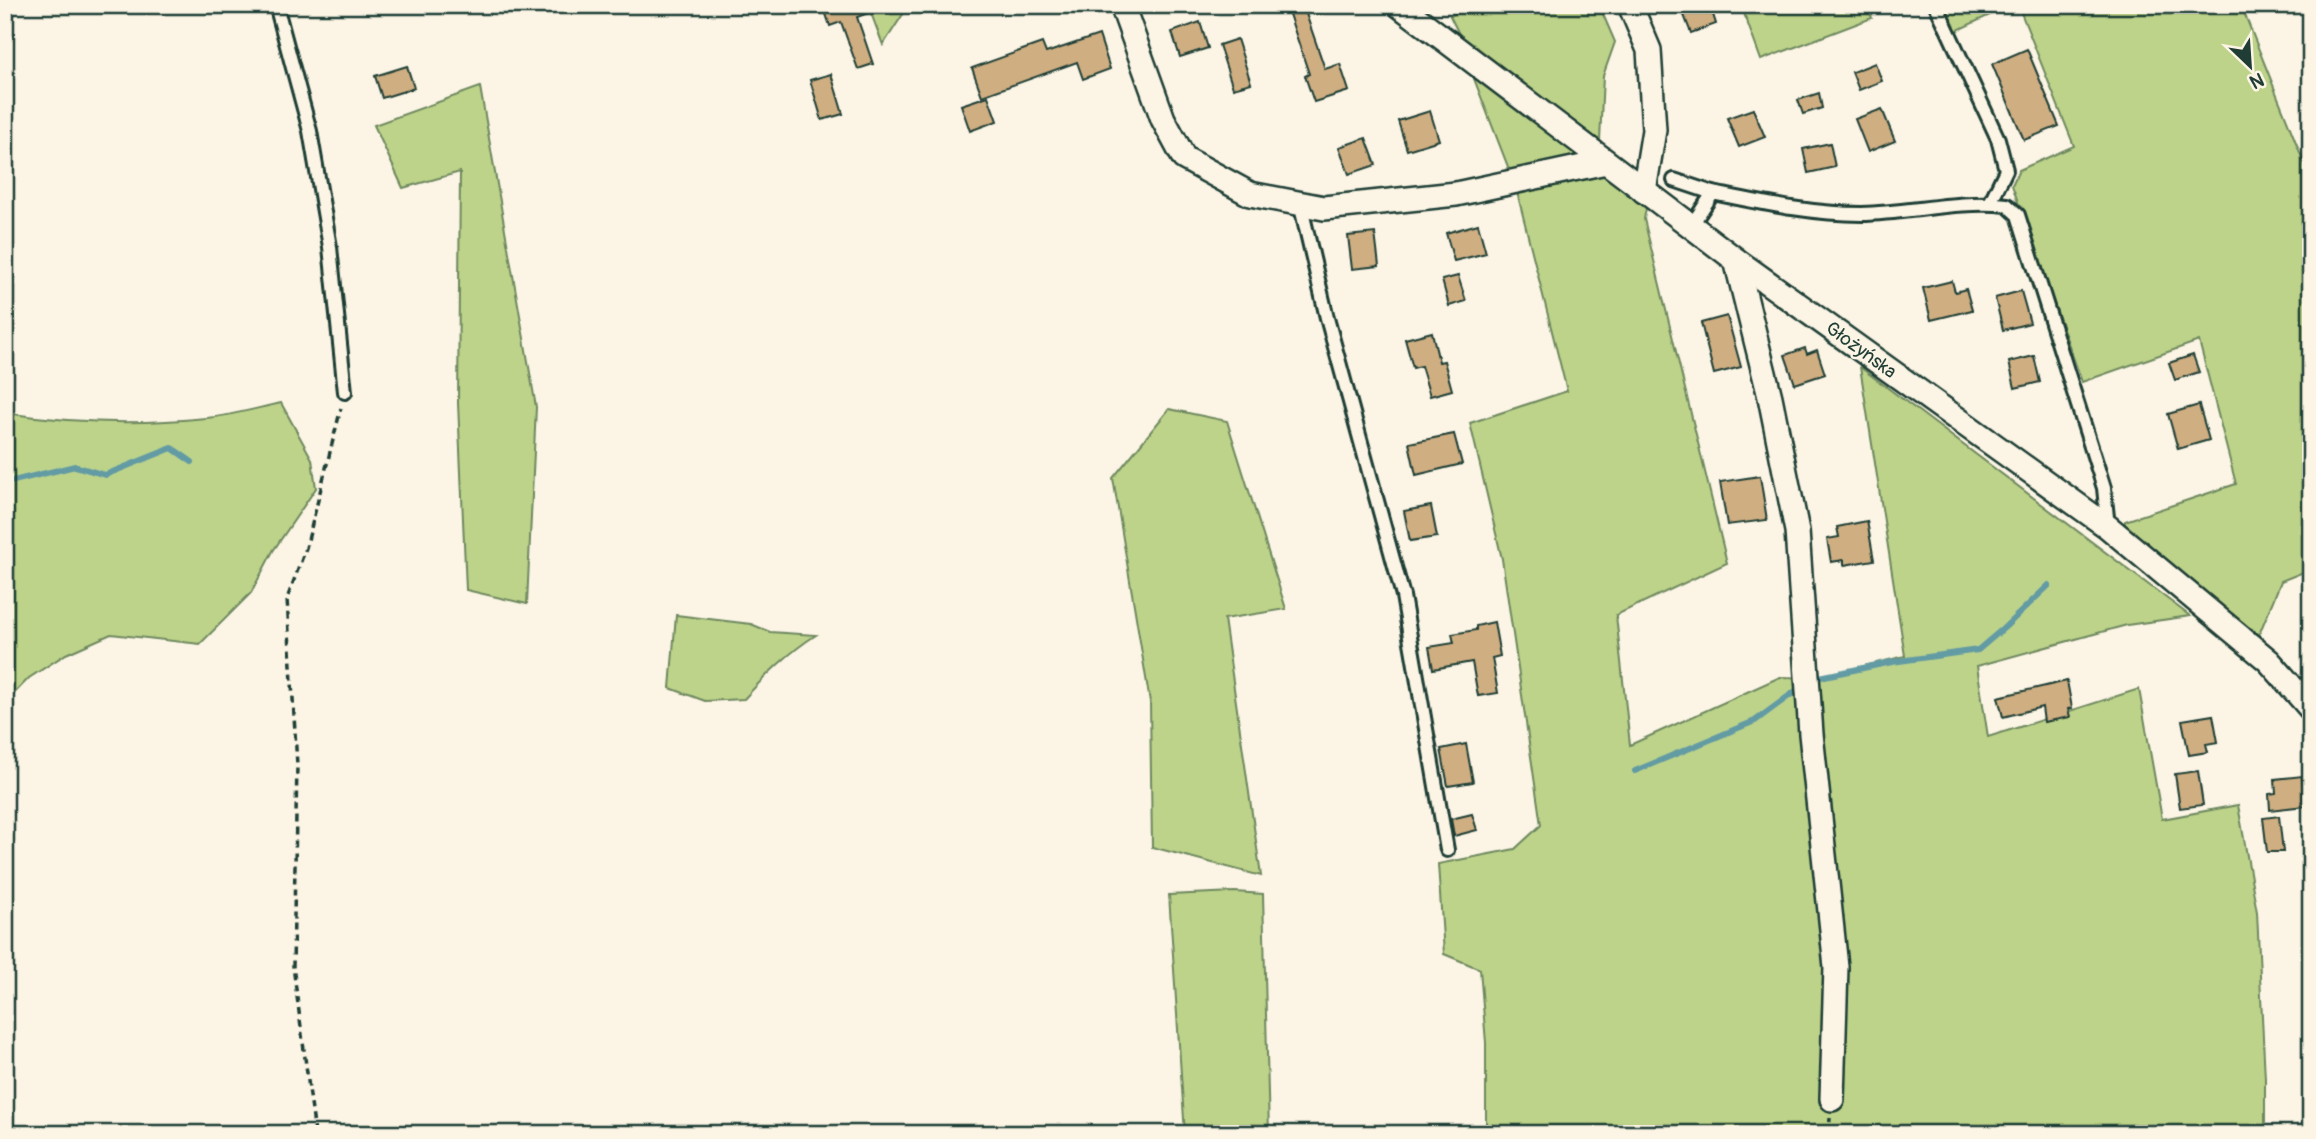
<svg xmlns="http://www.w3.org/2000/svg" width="2316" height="1139" font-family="Pangolin,sans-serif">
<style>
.green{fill:#bdd38a;stroke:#6e885f;stroke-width:2}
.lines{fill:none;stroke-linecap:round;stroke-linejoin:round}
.stream{stroke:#629ba4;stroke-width:6}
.building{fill:#cfae82;stroke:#1f3d34;stroke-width:2}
.service-casing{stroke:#1f3d34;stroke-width:18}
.minor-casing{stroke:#1f3d34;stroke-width:28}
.path{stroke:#1f3d34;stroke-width:3.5;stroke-dasharray:7 5;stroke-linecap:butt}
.service{stroke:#fcf5e5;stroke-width:12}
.minor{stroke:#fcf5e5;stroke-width:23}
.labels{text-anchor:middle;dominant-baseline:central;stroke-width:5;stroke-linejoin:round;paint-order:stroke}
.street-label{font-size:19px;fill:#1f3d34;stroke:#fcf5e5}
</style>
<rect width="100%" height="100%" fill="#fcf5e5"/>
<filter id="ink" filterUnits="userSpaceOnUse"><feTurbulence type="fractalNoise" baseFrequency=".0143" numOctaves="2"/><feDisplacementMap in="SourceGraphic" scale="14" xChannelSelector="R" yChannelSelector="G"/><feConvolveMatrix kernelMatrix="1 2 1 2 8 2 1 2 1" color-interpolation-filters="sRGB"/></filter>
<g filter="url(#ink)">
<g class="green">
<polygon points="868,5 909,5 883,45"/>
<polygon points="1472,5 1599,5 1615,42 1603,76 1600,141 1460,36 1450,16"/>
<polygon points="1741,5 1867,5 1872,18 1761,60"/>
<polygon points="1944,5 2011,5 1956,31"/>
<polygon points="2018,5 2241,5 2311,180 2311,569 2281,581 2258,637 2124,529 2125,521 2236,484 2199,341 2082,382 2012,185 2019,170 2074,146"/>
<polygon points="1473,76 1581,154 1572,163 1512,177"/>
<polygon points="480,87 536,407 527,604 466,590 458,403 460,172 403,188 374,125"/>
<polygon points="1603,173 1647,203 1644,219 1727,563 1616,615 1630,745 1780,677 1815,678 1905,656 1860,367 2190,616 2127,625 1977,666 1988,737 2139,689 2162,819 2238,805 2257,912 2265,1079 2265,1134 1486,1134 1486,1043 1480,969 1444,954 1438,864 1515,849 1541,825 1502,559 1470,423 1567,391 1516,188"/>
<path d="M281,403l31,56 4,29 -43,63 -22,42 -51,51 -89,-10 -45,20 -37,24 -24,25v-290c67,10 134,12 201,5 25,-2 51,-10 75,-15z"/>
<polygon points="1169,409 1227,421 1286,609 1224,619 1261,876 1152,847 1150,702 1113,478"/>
<path d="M676,615l75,9 19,8 46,3c-28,18 -50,40 -72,64l-39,2 -35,-13z"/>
<polygon points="1235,892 1263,894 1269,1134 1185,1134 1169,895"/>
</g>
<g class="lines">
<g class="stream">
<polyline points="5,483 75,466 105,475 172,448 192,462"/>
<polyline points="1815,678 1892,662 1978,650 2005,627 2049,585"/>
<polyline points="1635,771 1755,721 1801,687"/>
</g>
</g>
<g class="building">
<polygon points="823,5 882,5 882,8 857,17 873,64 858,69 841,22 830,26"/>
<polygon points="1286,5 1303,5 1325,69 1340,64 1349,91 1314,102 1305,76 1309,74"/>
<polygon points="1680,5 1710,5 1716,24 1691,33"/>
<polygon points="1200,22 1208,48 1180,57 1172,32"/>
<polygon points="1099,35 1110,69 1083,79 1077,62 982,96 972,68 1042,43 1046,53"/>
<polygon points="1237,39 1251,83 1233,88 1219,45"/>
<polygon points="2027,49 2059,126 2024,140 1992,64"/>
<polygon points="1875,63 1882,81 1859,90 1852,72"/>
<polygon points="407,66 414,88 382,98 375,76"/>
<polygon points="831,74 843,114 822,120 810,80"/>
<polygon points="1819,93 1822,108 1803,114 1798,100"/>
<polygon points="988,96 997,121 970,131 961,105"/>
<polygon points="1753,109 1765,137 1739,147 1727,118"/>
<polygon points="1882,109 1895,141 1868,152 1855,119"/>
<polygon points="1430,111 1439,140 1407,150 1398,121"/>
<polygon points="1366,138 1376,165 1349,174 1339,147"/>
<polygon points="1830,143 1835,167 1808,173 1803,149"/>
<polygon points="1478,224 1486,253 1454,261 1446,233"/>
<polygon points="1375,233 1379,266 1352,269 1348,236"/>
<polygon points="1458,276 1466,301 1449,306 1442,280"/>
<polygon points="1952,281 1955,292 1966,289 1972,310 1931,320 1923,288"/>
<polygon points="2021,291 2030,323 2003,330 1995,298"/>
<polygon points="1727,316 1741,367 1714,374 1701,323"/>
<polygon points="1432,332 1439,362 1444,361 1452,390 1430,396 1421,366 1413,368 1405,339"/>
<polygon points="1805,348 1807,354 1817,350 1825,374 1795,384 1785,355"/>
<polygon points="2193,355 2199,372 2175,380 2169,363"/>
<polygon points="2034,356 2040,382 2015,388 2009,362"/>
<polygon points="2199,405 2209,440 2178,449 2168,414"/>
<polygon points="1454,434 1462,464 1416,475 1409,443"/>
<polygon points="1760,476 1767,520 1727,525 1720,482"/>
<polygon points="1431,506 1437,537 1410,541 1404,511"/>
<polygon points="1867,521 1874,560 1844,565 1844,560 1831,562 1827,539 1839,537 1837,527"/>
<polygon points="1494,622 1500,656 1492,658 1498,693 1478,696 1472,662 1433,669 1429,647 1454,643 1452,634 1476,630 1476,626"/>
<polygon points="2067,681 2072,708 2068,709 2070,717 2044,722 2042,707 2003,717 1998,697"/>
<polygon points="2213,715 2218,742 2206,744 2208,752 2189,755 2182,720"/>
<polygon points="1466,744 1473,782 1448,786 1441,749"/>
<polygon points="2198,771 2203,805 2180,808 2175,774"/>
<polygon points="2302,776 2305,806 2270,810 2269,794 2276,793 2275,779"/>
<polygon points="1472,814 1477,830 1454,836 1451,819"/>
<polygon points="2279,816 2283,852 2267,852 2263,818"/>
</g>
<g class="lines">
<g class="service-casing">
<g id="service">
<polyline points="276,5 310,131 330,247 345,392"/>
<polyline points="1936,5 1998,139 2006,170 1990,203"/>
<polyline points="1674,180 1713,193"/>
<polyline points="1300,203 1327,318 1403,596 1447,850"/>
<path d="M1691,226l22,-33c49,10 98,21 149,21 48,-1 96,-14 145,-9l11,10 86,273 4,39"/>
</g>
</g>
<g class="minor-casing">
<g id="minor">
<polyline points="1122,5 1163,119 1184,158 1250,194 1324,208 1456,194 1606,162"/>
<polyline points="1399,5 1736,260 2108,527 2269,661 2311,709"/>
<polyline points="1630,5 1649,50 1654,130 1644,191"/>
<polyline points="1736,260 1770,397 1797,531 1811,734 1836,967 1832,1099"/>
</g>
</g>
<g class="path">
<polyline points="315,1134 293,966 297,765 287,599 306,548 341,408"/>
<polyline points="1829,1134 1830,1118"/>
</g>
<use href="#service" class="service"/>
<use href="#minor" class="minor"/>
</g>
</g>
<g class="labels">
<g class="street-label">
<text transform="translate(1861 350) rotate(36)">Głożyńska</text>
</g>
</g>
<rect width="2316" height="1139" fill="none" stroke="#fcf5e5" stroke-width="28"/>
<rect x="14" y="14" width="2288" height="1111" fill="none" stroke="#1f3d34" stroke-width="2.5" filter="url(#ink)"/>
<g transform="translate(2250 66) rotate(155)" stroke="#fcf5e5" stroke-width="5" paint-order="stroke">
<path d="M0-5L12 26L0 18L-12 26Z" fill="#1f3d34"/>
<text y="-10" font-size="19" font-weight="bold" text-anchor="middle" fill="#1f3d34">N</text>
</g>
</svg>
